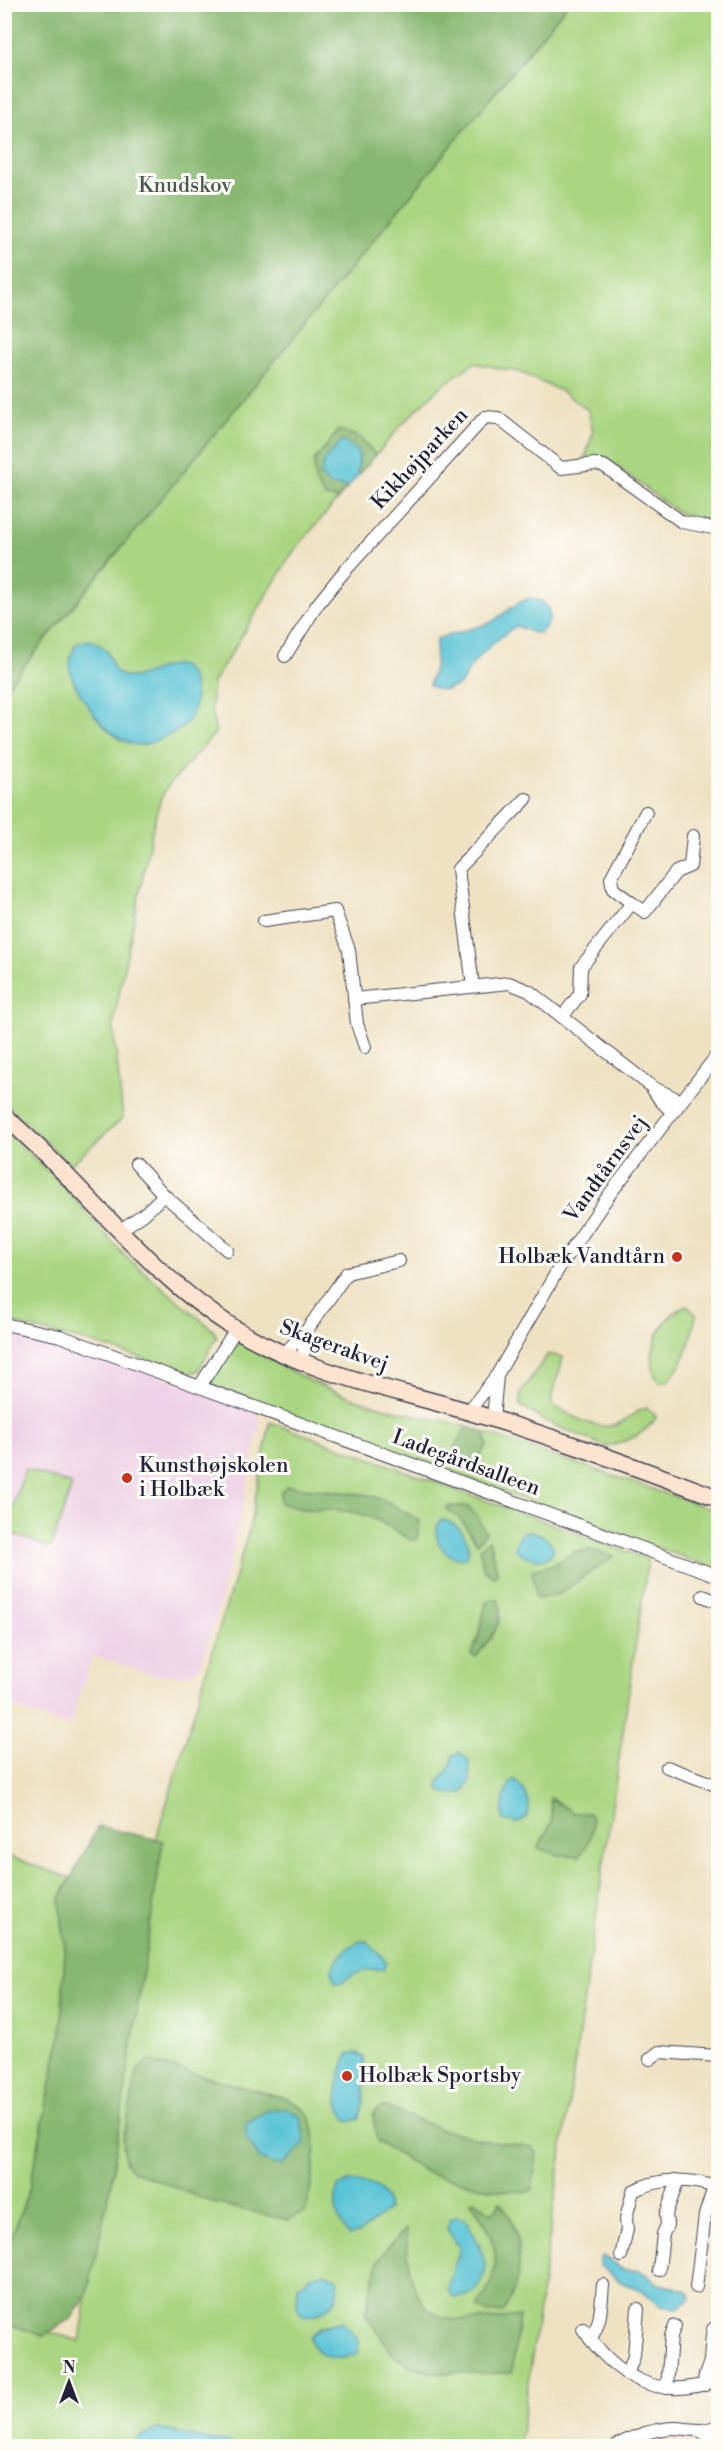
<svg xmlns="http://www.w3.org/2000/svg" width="723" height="2451" font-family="'Libre Bodoni',serif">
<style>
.built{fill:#efd0e6}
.green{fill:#aad682;stroke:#667c5e;stroke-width:1.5}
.forest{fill:#87b770;stroke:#546c56;stroke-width:1.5}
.water{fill:#59c3d5;stroke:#3e7288;stroke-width:1.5}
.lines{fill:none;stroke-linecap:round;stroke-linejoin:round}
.street-casing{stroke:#413f4f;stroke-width:14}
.secondary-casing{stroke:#413f4f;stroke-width:19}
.street{stroke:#fff;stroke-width:12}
.secondary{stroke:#fde4d0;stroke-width:16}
.poi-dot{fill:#c8321e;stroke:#fdfcf7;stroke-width:2}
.labels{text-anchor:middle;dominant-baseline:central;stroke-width:6;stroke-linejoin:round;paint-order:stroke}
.park-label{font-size:21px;fill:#4b5850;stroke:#fdfcf7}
.street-label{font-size:21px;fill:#22223b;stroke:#fdfcf7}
.poi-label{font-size:21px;fill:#22223b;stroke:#fdfcf7;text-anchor:start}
</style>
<rect width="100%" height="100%" fill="#fdfcf7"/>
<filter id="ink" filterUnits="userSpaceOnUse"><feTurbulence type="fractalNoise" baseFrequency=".0167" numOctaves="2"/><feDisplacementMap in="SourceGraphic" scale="12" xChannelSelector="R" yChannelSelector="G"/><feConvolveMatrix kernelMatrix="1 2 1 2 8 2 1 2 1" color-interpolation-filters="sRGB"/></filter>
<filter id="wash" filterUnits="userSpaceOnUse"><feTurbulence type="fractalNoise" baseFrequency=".008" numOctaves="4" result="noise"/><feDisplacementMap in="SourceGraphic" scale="24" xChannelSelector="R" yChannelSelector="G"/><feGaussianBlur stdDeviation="1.35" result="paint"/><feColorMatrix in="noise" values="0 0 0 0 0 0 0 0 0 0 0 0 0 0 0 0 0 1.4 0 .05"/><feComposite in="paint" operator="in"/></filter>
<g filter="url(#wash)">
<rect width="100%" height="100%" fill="#efe2c3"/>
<polygon class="built" points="5,1328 60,1340 250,1407 258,1415 260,1424 237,1532 215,1621 200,1664 194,1672 188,1675 153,1675 93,1655 69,1727 5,1704"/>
<g class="green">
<polygon points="567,5 718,5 718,523 700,521 676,511 605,458 585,458 593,432 588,410 561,391 519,372 474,363 440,387 402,424 376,455 359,437 314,461 325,496 338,499 293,552 213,683 211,710 216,732 168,786 161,798 153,826 113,1024 123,1118 70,1165 5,1103 5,689"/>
<polygon points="4,1130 55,1177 125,1256 214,1331 217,1337 198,1371 190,1373 92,1343 5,1322"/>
<path d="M687,1305l9,10c-5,24 -11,51 -30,68l-9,-3c-13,-27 3,-63 30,-75z"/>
<path d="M242,1342c32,21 67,40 103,53 39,15 81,22 122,31l-17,30 37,-11 -2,-12 233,78v59l-509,-185 -1,-4 21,-32z"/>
<path d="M548,1354l15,3c-2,15 -14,36 -11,48 21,10 46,30 70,17 9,-5 14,-11 24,-14l7,4 3,6c-13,18 -29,23 -49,29l-62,-26 -25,-16 1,-13z"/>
<polygon points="270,1422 648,1559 519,2446 5,2446 4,2319 80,2341 158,1832 249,1530"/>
<polygon points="25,1469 72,1485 51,1548 5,1531"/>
<polygon points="5,1855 70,1878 60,1899 65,1950 61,2034 30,2186 5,2257"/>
</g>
<g class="forest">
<polygon points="5,4 567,5 5,689 4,5"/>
<path d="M339,430l20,7 17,18 -18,20 -1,-3c5,-20 2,-20 -15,-31l-12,44 18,2 -10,12 -13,-2 -10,-15 -1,-21z"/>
<polygon points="467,1426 485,1433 487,1445 475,1464 450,1456"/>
<path d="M287,1486l81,9 18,6 34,20 -3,18 -7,1c-19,-13 -41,-27 -65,-29 -24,-3 -42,2 -65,-8l1,-12z"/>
<polygon points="448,1506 467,1506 476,1515 486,1533 477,1543 461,1520 447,1509"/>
<polygon points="489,1540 497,1569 496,1575 493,1577 483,1568 480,1549"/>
<polygon points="590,1550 614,1556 559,1594 537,1599 532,1570 553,1565 574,1552"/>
<path d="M498,1599c9,22 -9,41 -22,58l-5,-2 7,-17 8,-36z"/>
<path d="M550,1798l24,15h14l3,3c5,13 -2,30 -12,40l-21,-1 -20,-7 14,-26z"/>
<polygon points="98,1826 163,1841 110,2189 87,2295 71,2319 43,2336 5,2323 5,2257 30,2186 61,2034 65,1950 60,1899"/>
<path d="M148,2061l140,38c6,4 15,7 19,14 15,22 5,72 -1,98l-18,9 -74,-17 -83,-33 -6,-9 -2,-21 14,-69z"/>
<polygon points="384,2107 438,2128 478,2139 532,2147 537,2153 532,2189 529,2192 493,2190 428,2173 377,2141 373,2116 375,2110"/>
<path d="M474,2200l17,13 5,-3 4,-8c22,26 24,63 12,93 -3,6 -5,12 -9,17l-15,1 -10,-4v-4c30,-42 17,-64 -7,-104z"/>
<path d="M406,2229c4,93 27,98 113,87l-7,57h-76l-25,-6 -17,-11 -29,-43 13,-51 8,-13z"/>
</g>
<g class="water">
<path d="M342,441c17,10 20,11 15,31l1,3 -10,12 -18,-2 -10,-10 5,-16z"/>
<path d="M530,598c22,3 26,21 10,35h-6l-18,-7c-16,11 -34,26 -46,42 -4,5 -5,12 -10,16 -11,7 -21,8 -31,1l6,-20 1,-26 54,-16 30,-21z"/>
<path d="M88,640c32,9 16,30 36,36 20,6 47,-20 60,-8 16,14 14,44 0,58 -8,7 -37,20 -46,19 -26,-3 -45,-30 -57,-50 -11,-19 -16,-28 -6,-50z"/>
<path d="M441,1520c16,0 34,23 25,38 -20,4 -38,-21 -25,-38z"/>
<path d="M530,1531c10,2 20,8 24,18 -5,17 -29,9 -39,0l3,-11 5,-6z"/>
<polygon points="460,1752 469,1761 470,1781 463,1793 449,1794 440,1791 438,1783 451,1766 453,1755"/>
<path d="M514,1779c12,12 17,21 14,37l-10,7 -15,-3c-1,-14 1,-31 11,-41z"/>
<path d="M361,1941h7c5,9 12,12 18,20l-3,8c-18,0 -28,3 -42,14l-6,-1 -4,-11c8,-15 14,-24 30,-30z"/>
<path d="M355,2052l9,5v45l-5,17 -10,3c-20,-19 -11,-47 -1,-68z"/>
<polygon points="286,2108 300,2116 305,2143 280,2166 260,2159 246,2137 246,2123 266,2111"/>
<path d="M350,2181c23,4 35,3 38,29l-29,23 -10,2c-13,-14 -16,-31 -11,-49z"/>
<path d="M456,2217l9,2c7,11 22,38 20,51 0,4 -3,9 -5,13 -5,11 -14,15 -26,14l-6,-6c1,-16 9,-28 12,-43l-13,-19 3,-10z"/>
<polygon points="603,2256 622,2269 641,2271 659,2284 686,2290 690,2295 689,2300 677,2308 660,2306 642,2290 622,2283 600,2266 600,2259"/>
<path d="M324,2273l13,5c6,22 -14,40 -36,37l-4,-9 1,-20 13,-10z"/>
<path d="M343,2321l14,17 2,14c-18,11 -44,8 -49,-15l11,-10z"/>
<polygon points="158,2429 229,2443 234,2446 133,2446 139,2437"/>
</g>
</g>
<g filter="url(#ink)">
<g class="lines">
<g class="street-casing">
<g id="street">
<polyline points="285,656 317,605 342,574 485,417 498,418 561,468 595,464 604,466 682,522 718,529"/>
<polyline points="632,903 613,889 611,878 646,812"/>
<polyline points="264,921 335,911 349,950 357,1024 365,1047"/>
<polyline points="473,986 458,869 526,799"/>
<polyline points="354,999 509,983 529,991 652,1087 681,1101"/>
<polyline points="562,1017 580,994 581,967 632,903 645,912 676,872 690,866 693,836"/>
<polyline points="652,1088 660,1100 672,1112"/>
<polyline points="136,1164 164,1195 227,1250"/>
<polyline points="119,1231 144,1214 164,1195"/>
<polyline points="4,1324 60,1336 718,1576"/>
<polyline points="284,1354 307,1330 347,1273 399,1261"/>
<polyline points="302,1362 307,1330"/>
<polyline points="200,1386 236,1329"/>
<polyline points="468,1412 497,1375 559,1268 609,1195 718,1054"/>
<polyline points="493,1419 497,1376"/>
<polyline points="703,1596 718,1602"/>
<polyline points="667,1767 718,1786"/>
<polyline points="650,2059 659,2052 718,2056"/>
<path d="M621,2256l6,-27 -1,-11 7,-27c27,-14 58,-13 85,-3"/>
<polyline points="659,2270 663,2234 667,2225 666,2214 676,2186 675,2180"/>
<polyline points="696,2287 705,2215 714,2187"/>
<path d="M583,2329c34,49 76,73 135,51"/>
<path d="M590,2339c12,-16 11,-35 13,-54"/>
<polyline points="627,2375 634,2356 638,2309"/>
<path d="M705,2385c-3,-10 4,-16 5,-25 1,-10 1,-21 3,-31"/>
<polyline points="667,2388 671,2336 675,2326"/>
<polyline points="702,2432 718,2443"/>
<path d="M616,2446c17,-10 40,-18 60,-18 19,1 23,5 42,-2"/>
</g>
</g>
<g class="secondary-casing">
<path id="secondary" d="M4,1116c80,68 141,156 230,212 69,43 146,58 222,80 89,25 176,58 262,90"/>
</g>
<use href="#street" class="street"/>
<use href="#secondary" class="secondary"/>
</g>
</g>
<g class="poi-dot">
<circle cx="677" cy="1257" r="6"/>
<circle cx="127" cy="1478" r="6"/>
<circle cx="347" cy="2076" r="6"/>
</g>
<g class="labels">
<g class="park-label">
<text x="185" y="186">Knudskov</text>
</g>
<g class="street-label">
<text transform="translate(420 459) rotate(-47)">Kikhøjparken</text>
<text transform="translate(606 1169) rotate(-54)">Vandtårnsvej</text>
<text transform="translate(334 1346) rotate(20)">Skagerakvej</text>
<text transform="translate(466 1463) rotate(20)">Ladegårdsalleen</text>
</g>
<g class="poi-label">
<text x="665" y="1257" text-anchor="end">Holbæk Vandtårn</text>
<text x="139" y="1466">Kunsthøjskolen<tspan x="139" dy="24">i Holbæk</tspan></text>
<text x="359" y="2076">Holbæk Sportsby</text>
</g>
</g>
<rect width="723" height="2451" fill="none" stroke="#fdfcf7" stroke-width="24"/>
<g transform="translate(69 2382)" stroke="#fdfcf7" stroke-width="4.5" paint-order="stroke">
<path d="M0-4.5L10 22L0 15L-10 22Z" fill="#22223b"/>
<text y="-9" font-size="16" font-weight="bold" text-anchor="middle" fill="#22223b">N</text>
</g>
</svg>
